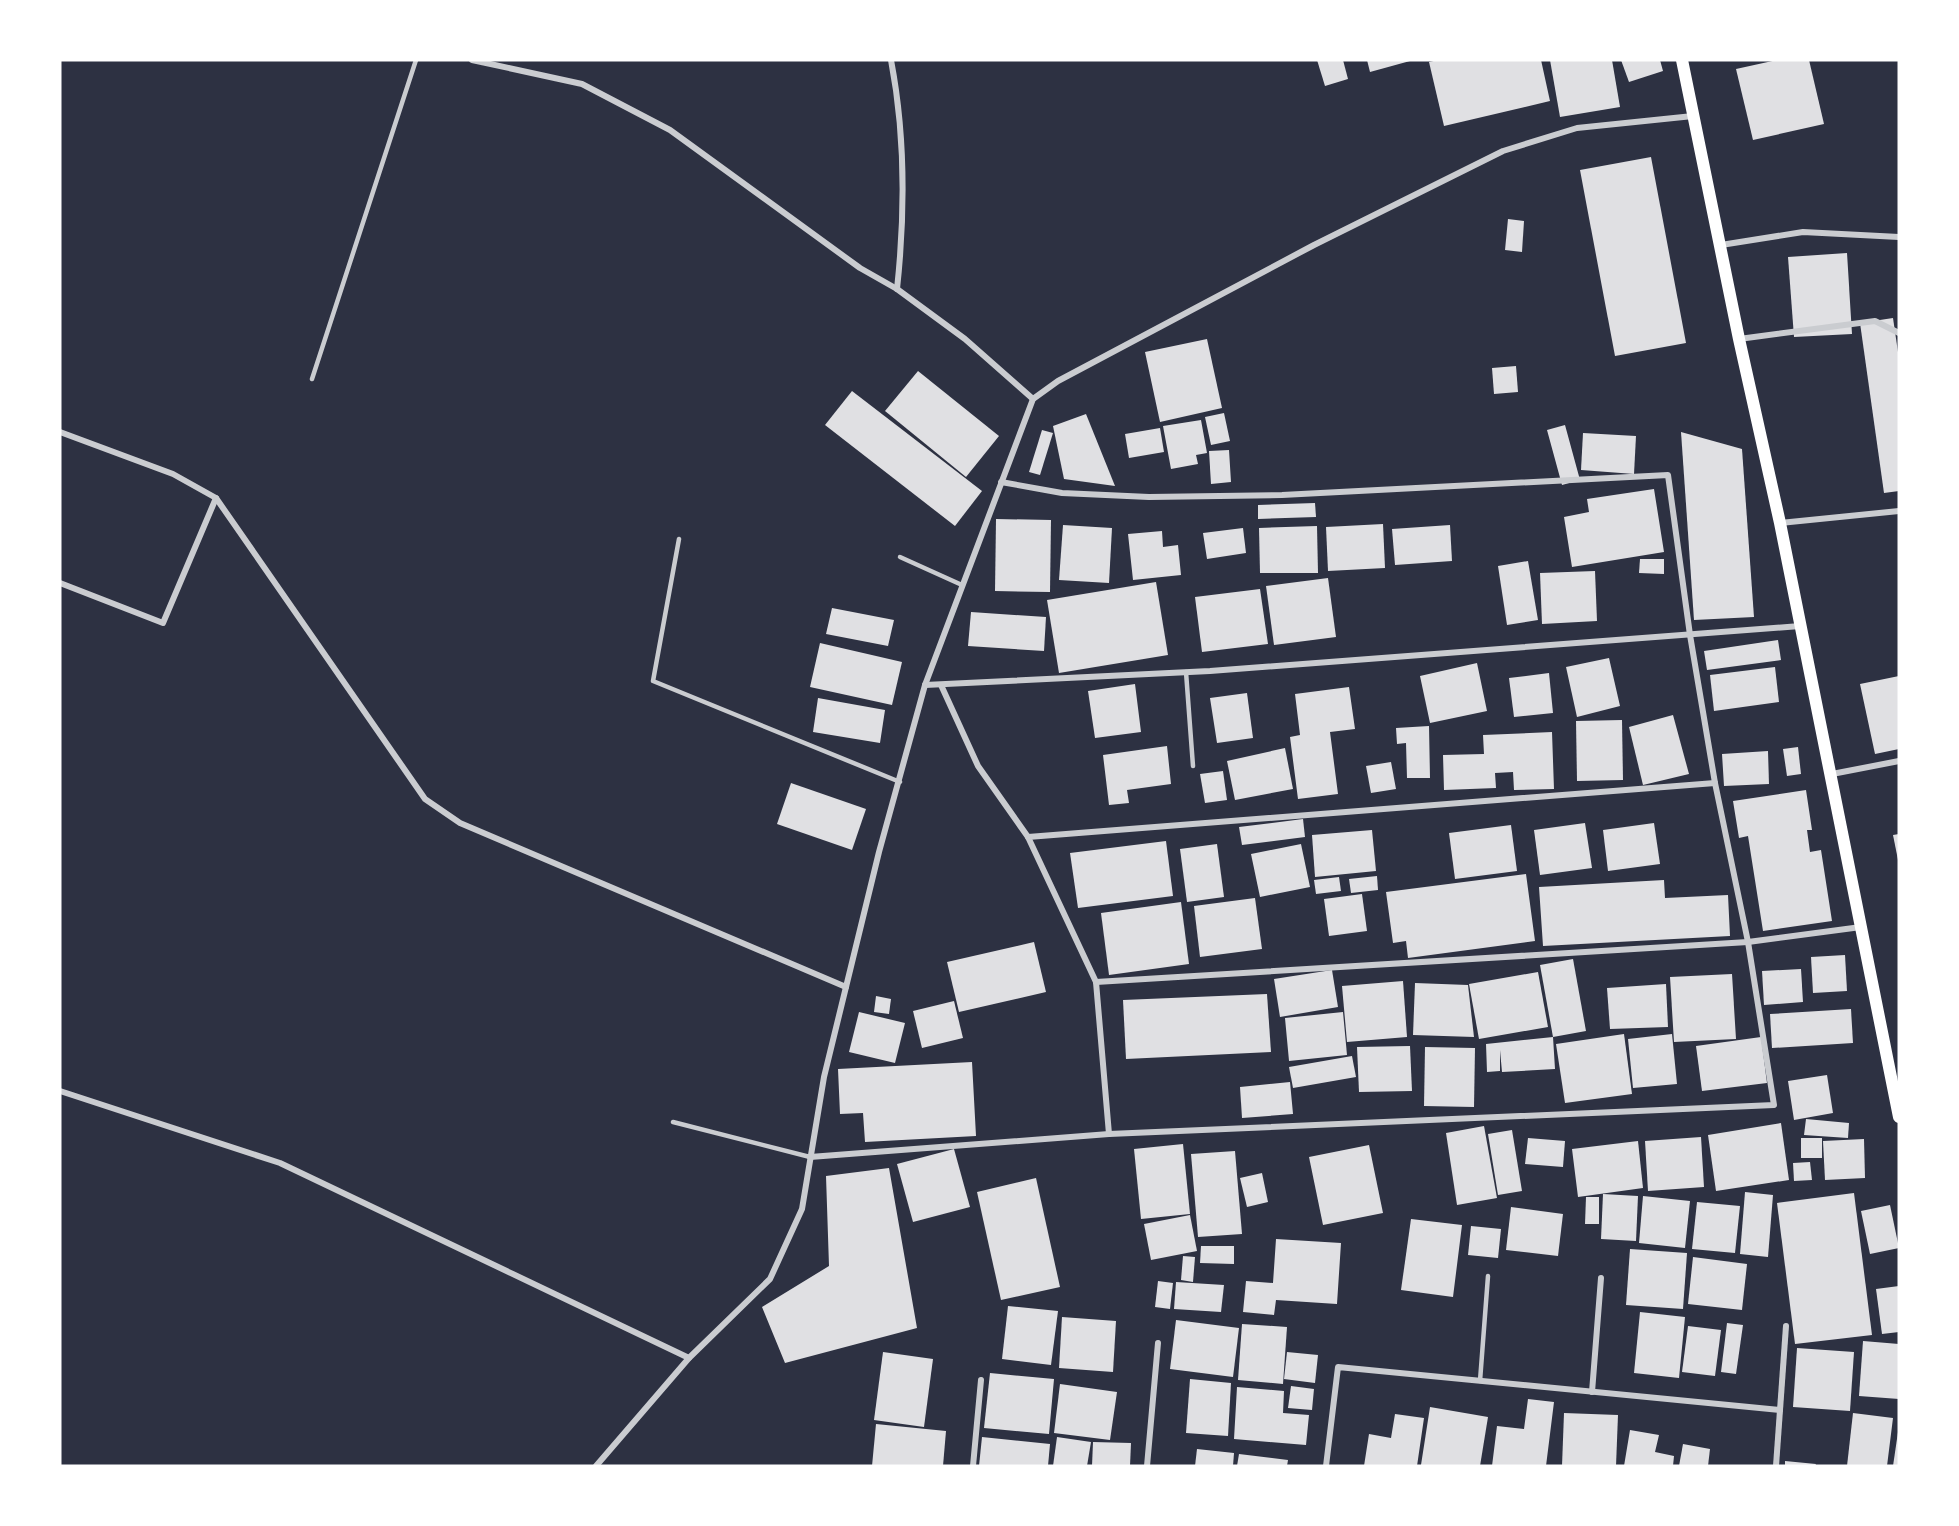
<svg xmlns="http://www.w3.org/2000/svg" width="1959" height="1526" font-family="Signika,sans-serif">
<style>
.building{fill:#e0e0e3}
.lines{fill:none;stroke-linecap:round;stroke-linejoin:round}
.service{stroke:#caccd0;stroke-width:4.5}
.minor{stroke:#caccd0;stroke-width:6}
.secondary{stroke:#fff;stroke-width:12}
</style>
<rect width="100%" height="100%" fill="#2d3142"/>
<g class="building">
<polygon points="1317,60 1343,60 1348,79 1325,86"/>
<polygon points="1367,60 1410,60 1410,61 1370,72"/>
<polygon points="1438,60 1541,60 1550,101 1444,126 1429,62"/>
<polygon points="1550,60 1612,60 1620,107 1560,117"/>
<polygon points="1621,60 1660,60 1663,71 1629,82"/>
<polygon points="1777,60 1809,60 1824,124 1753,140 1736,69"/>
<polygon points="1651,157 1686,343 1615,356 1580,170"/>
<polygon points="1508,219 1524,221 1522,252 1505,250"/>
<polygon points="1847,253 1852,334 1794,337 1788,257"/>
<polygon points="1893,318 1899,359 1899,491 1884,493 1860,323"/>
<polygon points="1207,339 1222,408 1160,422 1145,352"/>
<polygon points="1516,366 1518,392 1494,394 1492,368"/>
<polygon points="918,371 999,436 966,477 885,411"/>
<polygon points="852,391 982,491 955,526 825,425"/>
<polygon points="1224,413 1230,441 1211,445 1205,417"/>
<polygon points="1086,414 1115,486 1064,479 1053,426"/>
<polygon points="1201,420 1207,453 1196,455 1198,464 1171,469 1163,426"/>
<polygon points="1565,425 1580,480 1562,485 1547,430"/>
<polygon points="1160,428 1164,452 1129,458 1125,434"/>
<polygon points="1042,430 1053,433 1040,475 1029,472"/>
<polygon points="1681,432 1742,449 1754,617 1694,620"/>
<polygon points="1583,433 1636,436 1634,474 1581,470"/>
<polygon points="1229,450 1231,482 1211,484 1209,451"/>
<polygon points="1654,489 1664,552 1572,567 1564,517 1589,512 1587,499"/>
<polygon points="1315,503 1316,517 1258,519 1258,505"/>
<polygon points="996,519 1051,520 1050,592 995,591"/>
<polygon points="1383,524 1385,568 1328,571 1326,527"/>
<polygon points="1063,525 1112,528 1109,583 1059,580"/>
<polygon points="1450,525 1452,561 1395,565 1392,529"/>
<polygon points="1317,526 1318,573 1260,573 1259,528"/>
<polygon points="1243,528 1246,553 1207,559 1203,533"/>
<polygon points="1162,531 1163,547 1178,545 1181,575 1133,580 1128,534"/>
<polygon points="1640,559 1664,559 1664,574 1639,573"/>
<polygon points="1528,561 1538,620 1507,625 1498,566"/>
<polygon points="1595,571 1597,621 1542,624 1540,573"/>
<polygon points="1328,578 1336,637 1274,645 1266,586"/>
<polygon points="1156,582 1168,655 1059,673 1047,600"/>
<polygon points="1260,589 1268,644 1202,652 1195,597"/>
<polygon points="832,608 894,620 888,646 826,634"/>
<polygon points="971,612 1046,617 1044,651 968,646"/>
<polygon points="1778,640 1781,660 1707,670 1704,651"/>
<polygon points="820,643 902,662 892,705 810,687"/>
<polygon points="1609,658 1620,706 1577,717 1566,667"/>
<polygon points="1477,663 1487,711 1430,723 1420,676"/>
<polygon points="1775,667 1779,702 1714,711 1710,675"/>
<polygon points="1549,673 1553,713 1514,717 1509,678"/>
<polygon points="1899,676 1899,749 1875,754 1860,684"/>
<polygon points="1135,684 1141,732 1095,738 1088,691"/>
<polygon points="1349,687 1355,729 1330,732 1338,794 1298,799 1290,737 1300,735 1295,694"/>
<polygon points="1247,693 1253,738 1217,743 1210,698"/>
<polygon points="818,698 885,710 880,743 813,732"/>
<polygon points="1673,715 1689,774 1643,785 1629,727"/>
<polygon points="1622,720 1623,780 1577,781 1576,721"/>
<polygon points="1429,726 1430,778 1407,778 1406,743 1397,744 1396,728"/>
<polygon points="1552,732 1554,789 1514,790 1513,772 1495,773 1496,788 1444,790 1443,755 1484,754 1483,735"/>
<polygon points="1167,746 1171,784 1127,790 1129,803 1109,805 1103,755"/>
<polygon points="1798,747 1801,774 1787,776 1783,749"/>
<polygon points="1285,748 1293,789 1235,800 1227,761"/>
<polygon points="1768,751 1769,784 1724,786 1722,754"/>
<polygon points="1391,762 1396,789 1371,793 1366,766"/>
<polygon points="1223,771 1227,800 1205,803 1200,774"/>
<polygon points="791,783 866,809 852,850 777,824"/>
<polygon points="1806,790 1812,830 1807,830 1810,852 1821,850 1832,921 1763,931 1748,836 1739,838 1733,801"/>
<polygon points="1303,819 1305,837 1242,845 1239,827"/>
<polygon points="1585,823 1592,868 1540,875 1534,830"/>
<polygon points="1654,823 1660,864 1608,871 1603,830"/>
<polygon points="1511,825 1517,871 1455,879 1449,833"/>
<polygon points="1372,830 1376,871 1315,877 1312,835"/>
<polygon points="1899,834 1899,860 1898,860 1893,835"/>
<polygon points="1166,841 1173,896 1078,908 1070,853"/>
<polygon points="1217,844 1224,897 1187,902 1180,849"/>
<polygon points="1301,844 1310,887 1260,897 1251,854"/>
<polygon points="1526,874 1535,941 1408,958 1406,941 1393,943 1386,892"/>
<polygon points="1377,876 1378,890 1351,893 1349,879"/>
<polygon points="1339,877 1341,891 1316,894 1314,880"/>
<polygon points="1664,880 1665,898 1728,895 1730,936 1543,946 1539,887"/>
<polygon points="1362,894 1367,931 1329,936 1324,899"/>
<polygon points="1255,898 1262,949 1200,957 1194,906"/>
<polygon points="1181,902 1189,964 1109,975 1101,913"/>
<polygon points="1034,942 1046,992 959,1012 947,962"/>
<polygon points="1845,955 1847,991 1813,993 1811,957"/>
<polygon points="1573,959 1586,1031 1553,1037 1540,965"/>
<polygon points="1801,969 1803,1002 1764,1005 1762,971"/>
<polygon points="1332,970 1338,1007 1280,1017 1274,979"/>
<polygon points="1538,972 1548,1027 1479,1039 1469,984"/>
<polygon points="1732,974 1736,1039 1674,1042 1670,977"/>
<polygon points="1403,981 1407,1037 1347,1042 1342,986"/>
<polygon points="1415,983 1468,985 1474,1037 1413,1035"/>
<polygon points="1666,984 1668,1027 1610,1029 1607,988"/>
<polygon points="1267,994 1271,1052 1126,1059 1123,1000"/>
<polygon points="876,996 891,999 889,1014 874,1012"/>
<polygon points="954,1001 963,1038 922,1048 913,1011"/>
<polygon points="1851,1009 1853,1043 1772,1048 1770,1014"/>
<polygon points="859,1012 905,1023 895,1063 849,1052"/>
<polygon points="1343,1012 1347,1055 1289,1061 1285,1018"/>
<polygon points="1624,1034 1632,1094 1565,1103 1556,1044"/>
<polygon points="1672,1034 1677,1084 1633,1088 1628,1039"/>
<polygon points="1553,1037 1555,1069 1502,1072 1500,1050 1500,1071 1487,1072 1486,1044"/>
<polygon points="1761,1037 1767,1083 1702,1091 1696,1046"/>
<polygon points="1410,1046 1412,1091 1359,1092 1357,1047"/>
<polygon points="1425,1047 1475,1048 1474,1107 1424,1106"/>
<polygon points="1352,1056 1356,1077 1293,1088 1289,1067"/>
<polygon points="972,1062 976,1136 865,1142 863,1113 840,1114 838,1069"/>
<polygon points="1827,1075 1833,1113 1794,1120 1788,1081"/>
<polygon points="1290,1082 1293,1114 1242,1118 1240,1087"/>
<polygon points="1806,1119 1849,1123 1848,1138 1804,1135"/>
<polygon points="1781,1123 1789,1180 1716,1191 1708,1135"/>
<polygon points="1484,1126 1497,1198 1457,1205 1446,1133"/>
<polygon points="1512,1130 1522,1191 1498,1195 1488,1134"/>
<polygon points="1701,1137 1704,1187 1648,1191 1645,1141"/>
<polygon points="1528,1138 1565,1141 1563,1167 1525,1164"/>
<rect x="1801" y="1138" width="21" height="20"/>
<polygon points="1864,1139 1865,1178 1825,1180 1823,1141"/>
<polygon points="1638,1141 1643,1188 1578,1197 1572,1149"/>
<polygon points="1183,1144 1190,1214 1141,1219 1134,1149"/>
<polygon points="1369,1145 1383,1213 1323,1225 1309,1157"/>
<polygon points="954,1149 970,1207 913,1222 897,1164"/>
<polygon points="1235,1151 1242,1234 1198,1237 1191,1154"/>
<polygon points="1810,1162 1812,1180 1794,1181 1793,1163"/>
<polygon points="889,1168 917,1328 785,1363 762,1307 829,1266 826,1176"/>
<polygon points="1262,1173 1268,1202 1247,1207 1240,1178"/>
<polygon points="1036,1178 1060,1287 1001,1300 977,1192"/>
<polygon points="1745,1192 1773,1195 1768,1257 1740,1254"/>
<polygon points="1854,1193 1872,1335 1795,1344 1777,1203"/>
<polygon points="1603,1194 1638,1196 1636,1241 1601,1239"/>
<polygon points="1643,1196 1690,1201 1685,1248 1639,1243"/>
<polygon points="1586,1197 1599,1197 1599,1224 1585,1224"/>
<polygon points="1697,1202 1740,1206 1735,1253 1692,1249"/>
<polygon points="1890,1205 1899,1248 1870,1254 1861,1211"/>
<polygon points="1511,1207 1563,1214 1558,1256 1506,1250"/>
<polygon points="1190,1215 1197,1251 1151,1260 1144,1224"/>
<polygon points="1411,1219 1462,1225 1453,1297 1401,1290"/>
<polygon points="1471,1226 1501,1229 1498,1258 1468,1255"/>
<polygon points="1276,1239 1341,1243 1337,1304 1276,1300 1274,1315 1243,1312 1246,1281 1273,1283"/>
<polygon points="1201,1246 1234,1246 1234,1264 1200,1263"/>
<polygon points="1630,1249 1687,1253 1683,1309 1626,1305"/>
<polygon points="1183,1256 1195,1257 1193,1282 1181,1280"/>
<polygon points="1693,1257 1747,1264 1742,1310 1688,1304"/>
<polygon points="1158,1281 1173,1283 1170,1309 1155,1307"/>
<polygon points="1176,1282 1224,1285 1221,1312 1174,1309"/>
<polygon points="1899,1286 1899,1332 1882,1334 1876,1289"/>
<polygon points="1008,1306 1058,1311 1051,1365 1002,1359"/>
<polygon points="1640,1312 1685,1317 1679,1378 1634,1373"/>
<polygon points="1062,1317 1116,1321 1113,1372 1059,1368"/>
<polygon points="1176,1320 1239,1328 1233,1377 1170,1369"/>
<polygon points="1727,1323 1743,1325 1736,1374 1721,1372"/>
<polygon points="1242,1324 1287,1327 1283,1384 1238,1380"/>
<polygon points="1688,1326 1721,1330 1715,1376 1682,1372"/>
<polygon points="1863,1341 1899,1344 1899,1399 1859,1396"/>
<polygon points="1797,1348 1854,1352 1850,1411 1793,1407"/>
<polygon points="883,1352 933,1359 924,1427 874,1420"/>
<polygon points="1287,1352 1318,1355 1315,1383 1284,1379"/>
<polygon points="990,1373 1054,1379 1049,1434 984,1428"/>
<polygon points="1190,1379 1231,1383 1228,1436 1186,1433"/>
<polygon points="1060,1384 1117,1392 1110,1440 1054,1433"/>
<polygon points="1291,1386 1314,1389 1312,1410 1288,1408"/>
<polygon points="1237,1387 1284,1391 1283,1413 1309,1415 1306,1445 1234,1439"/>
<polygon points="1528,1399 1554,1402 1546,1466 1492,1466 1497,1426 1524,1429"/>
<polygon points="1430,1407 1488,1417 1480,1466 1421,1465"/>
<polygon points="1564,1413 1618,1415 1616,1466 1562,1466"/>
<polygon points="1853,1413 1893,1418 1887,1466 1847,1466"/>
<polygon points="1395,1414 1424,1418 1417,1466 1364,1466 1369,1434 1391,1438"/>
<polygon points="876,1424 946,1431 943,1466 872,1466"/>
<polygon points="1630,1430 1659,1435 1655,1452 1674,1456 1673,1466 1624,1466"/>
<polygon points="1898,1432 1899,1466 1893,1466"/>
<polygon points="982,1437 1050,1444 1048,1466 979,1466"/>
<polygon points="1057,1437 1091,1442 1087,1466 1053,1466"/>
<polygon points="1093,1442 1131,1443 1130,1466 1092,1466"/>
<polygon points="1683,1444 1710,1449 1708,1466 1679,1466"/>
<polygon points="1197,1449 1234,1453 1233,1466 1195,1466"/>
<polygon points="1239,1454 1288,1460 1287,1466 1237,1466"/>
<polygon points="1785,1461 1816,1464 1815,1466 1785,1466"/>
</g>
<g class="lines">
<g class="service">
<polyline points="312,379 416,60"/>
<polyline points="679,539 653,681 900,782"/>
<polyline points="900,557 962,585"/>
<polyline points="1186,672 1193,766"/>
<polyline points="673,1122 810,1157"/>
<polyline points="1480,1381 1488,1276"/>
</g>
<g class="minor">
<polyline points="472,60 582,84 670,130 860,268 897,289 965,339 1033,399"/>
<path d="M891,60c14,73 14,155 6,229"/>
<polyline points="1721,245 1803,232 1899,237"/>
<polyline points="1739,339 1875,321 1899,333"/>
<polyline points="60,432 173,474 216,498 425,799 460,823 846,987"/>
<polyline points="1780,523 1899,511"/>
<polyline points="60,583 163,623 216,498"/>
<polyline points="925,685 1210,671 1800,626"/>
<polyline points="941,685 978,766 1028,837 1096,982 1109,1134"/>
<polyline points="1832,774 1899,761"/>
<polyline points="1028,837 1715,783"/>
<polyline points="1096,982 1748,942 1861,927"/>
<polyline points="60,1091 280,1163 689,1358"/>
<polyline points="810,1157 1109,1134 1774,1105 1748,942 1715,783 1690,635 1668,475 1282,495 1149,497 1062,493 1001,482"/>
<polyline points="1592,1392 1601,1278"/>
<polyline points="596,1466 689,1358 770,1279 802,1209 824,1077 879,852 925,685 1033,399 1058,381 1314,245 1503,151 1577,128 1693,116"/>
<polyline points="973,1466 981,1380"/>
<polyline points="1147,1466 1158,1343"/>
<polyline points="1326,1466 1338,1367 1780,1410"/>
<polyline points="1776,1466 1786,1326"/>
</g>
<polyline class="secondary" points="1682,60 1739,339 1780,523 1899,1117"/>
</g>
<rect width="1959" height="1526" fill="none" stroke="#ffffff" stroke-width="123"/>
</svg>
